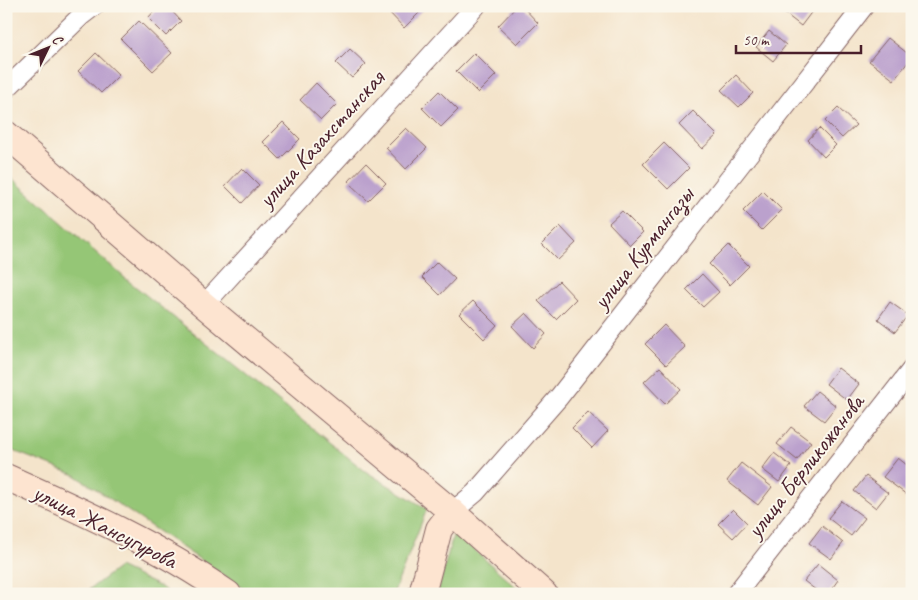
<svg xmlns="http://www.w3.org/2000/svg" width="918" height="600" font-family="Caveat,sans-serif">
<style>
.green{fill:#95c676;stroke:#707250}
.building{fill:#bba1cd}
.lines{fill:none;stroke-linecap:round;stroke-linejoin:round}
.street-casing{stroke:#866463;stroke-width:21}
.secondary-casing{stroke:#866463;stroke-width:28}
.street{stroke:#fff;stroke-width:19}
.secondary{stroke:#fde4d0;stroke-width:26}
.labels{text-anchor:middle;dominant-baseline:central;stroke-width:4;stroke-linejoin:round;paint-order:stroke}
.street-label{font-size:24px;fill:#4a1f2b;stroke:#fbf7ec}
</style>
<rect width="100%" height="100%" fill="#fbf7ec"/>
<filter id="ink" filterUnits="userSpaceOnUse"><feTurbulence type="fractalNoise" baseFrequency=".02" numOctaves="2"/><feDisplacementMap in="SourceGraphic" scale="10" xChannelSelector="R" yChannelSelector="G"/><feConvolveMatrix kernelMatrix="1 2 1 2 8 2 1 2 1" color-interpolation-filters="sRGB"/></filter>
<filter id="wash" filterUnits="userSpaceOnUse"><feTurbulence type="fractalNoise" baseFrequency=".0096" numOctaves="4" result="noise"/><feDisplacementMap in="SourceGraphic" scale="20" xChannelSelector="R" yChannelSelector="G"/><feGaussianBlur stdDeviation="1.12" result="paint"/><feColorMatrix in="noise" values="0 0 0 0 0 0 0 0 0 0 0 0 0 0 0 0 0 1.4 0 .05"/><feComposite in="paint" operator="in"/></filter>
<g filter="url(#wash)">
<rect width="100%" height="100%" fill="#f4e4cb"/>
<g class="green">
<polygon points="6,173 126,279 365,471 427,509 393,594 251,594 75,475 6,448"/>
<polygon points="454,532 524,594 437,594"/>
<polygon points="119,567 161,587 170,594 83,594"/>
</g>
<g id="blocks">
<g class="building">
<polygon points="159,6 167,6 181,21 166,36 148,18"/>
<polygon points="388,6 420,6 423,9 404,28 386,9"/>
<polygon points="517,6 522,6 538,23 517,44 498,26"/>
<polygon points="788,6 816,6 801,26 783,12"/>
<polygon points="139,21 172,53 153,71 121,39"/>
<polygon points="769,31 786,45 773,61 756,47"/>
<polygon points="888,38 912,57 894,80 869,61"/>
<polygon points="350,49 366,64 352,78 336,63"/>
<polygon points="96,53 119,75 101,93 78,71"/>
<polygon points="474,53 496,75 478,93 456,71"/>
<polygon points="736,75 753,93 739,107 721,90"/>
<polygon points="316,83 337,104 321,120 300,100"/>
<polygon points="439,91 458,110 441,127 422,108"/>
<polygon points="838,108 856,125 842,138 825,121"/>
<polygon points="693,111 717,135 702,149 679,125"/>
<polygon points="283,122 300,139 280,159 263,142"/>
<polygon points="406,128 427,148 406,169 386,148"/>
<polygon points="819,128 836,145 824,157 808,140"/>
<polygon points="664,143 689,168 668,189 643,164"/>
<polygon points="366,163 386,183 368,201 348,182"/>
<polygon points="242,168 259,185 242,203 225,186"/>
<polygon points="763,191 782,210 762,230 743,211"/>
<polygon points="622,211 643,232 630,245 609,223"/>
<polygon points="560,226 576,243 558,260 542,244"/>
<polygon points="728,245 749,266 730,285 709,264"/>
<polygon points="437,262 455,279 440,295 422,277"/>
<polygon points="702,274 719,292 703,307 686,290"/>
<polygon points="559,281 576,299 556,319 538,301"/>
<polygon points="473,301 497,325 484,339 459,314"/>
<polygon points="890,302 908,315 895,332 878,319"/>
<polygon points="526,313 546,334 533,348 512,326"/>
<polygon points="664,325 685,347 666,365 645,344"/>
<polygon points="660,367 681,389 665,404 644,382"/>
<polygon points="838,368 859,384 847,400 826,384"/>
<polygon points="817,391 836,406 824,421 804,406"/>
<polygon points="588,412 608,431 592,448 572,428"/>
<polygon points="791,427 811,442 797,460 777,444"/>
<polygon points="774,453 791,466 779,482 762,469"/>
<polygon points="898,458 912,469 912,489 907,495 883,477"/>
<polygon points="741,463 772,487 758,505 727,481"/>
<polygon points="866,476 888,493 876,508 854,491"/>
<polygon points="842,501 865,518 851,536 828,518"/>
<polygon points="733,509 747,523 733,538 718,524"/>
<polygon points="822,526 843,543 831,559 809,543"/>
<polygon points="818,564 838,580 828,594 821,594 804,581"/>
</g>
</g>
</g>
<g filter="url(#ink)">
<use href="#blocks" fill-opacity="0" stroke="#866463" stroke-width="1"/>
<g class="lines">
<g class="street-casing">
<g id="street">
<polyline points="6,89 81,16 94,6"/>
<polyline points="204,305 476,6"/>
<polyline points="452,512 475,493 559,397 864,6"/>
<polyline points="736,594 912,369"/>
</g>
</g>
<g class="secondary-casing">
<g id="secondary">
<polyline points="6,134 204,305 452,512 544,594"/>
<path d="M6,477c76,34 153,69 222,117"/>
<polyline points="422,594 439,529 452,512"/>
</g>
</g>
<use href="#street" class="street"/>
<use href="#secondary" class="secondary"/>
</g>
</g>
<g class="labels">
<g class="street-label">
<text transform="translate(321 139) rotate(-48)">улица Казахстанская</text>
<text transform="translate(643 248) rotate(-52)">улица Курмангазы</text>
<text transform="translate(805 466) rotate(-52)">улица Берликожанова</text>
<text transform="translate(105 526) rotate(27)">улица Жансугурова</text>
</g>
</g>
<rect width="918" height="600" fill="none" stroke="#fbf7ec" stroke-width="25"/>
<g transform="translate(48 48) rotate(47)" stroke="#fbf7ec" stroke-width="4" paint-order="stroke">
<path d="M0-4L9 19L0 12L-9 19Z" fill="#4a1f2b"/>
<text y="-8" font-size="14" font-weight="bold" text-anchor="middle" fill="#4a1f2b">С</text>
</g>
<path d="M736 45v8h125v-8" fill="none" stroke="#4a1f2b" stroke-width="2.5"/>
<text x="743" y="45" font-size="15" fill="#4a1f2b" stroke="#fbf7ec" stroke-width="4" paint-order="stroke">50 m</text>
</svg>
